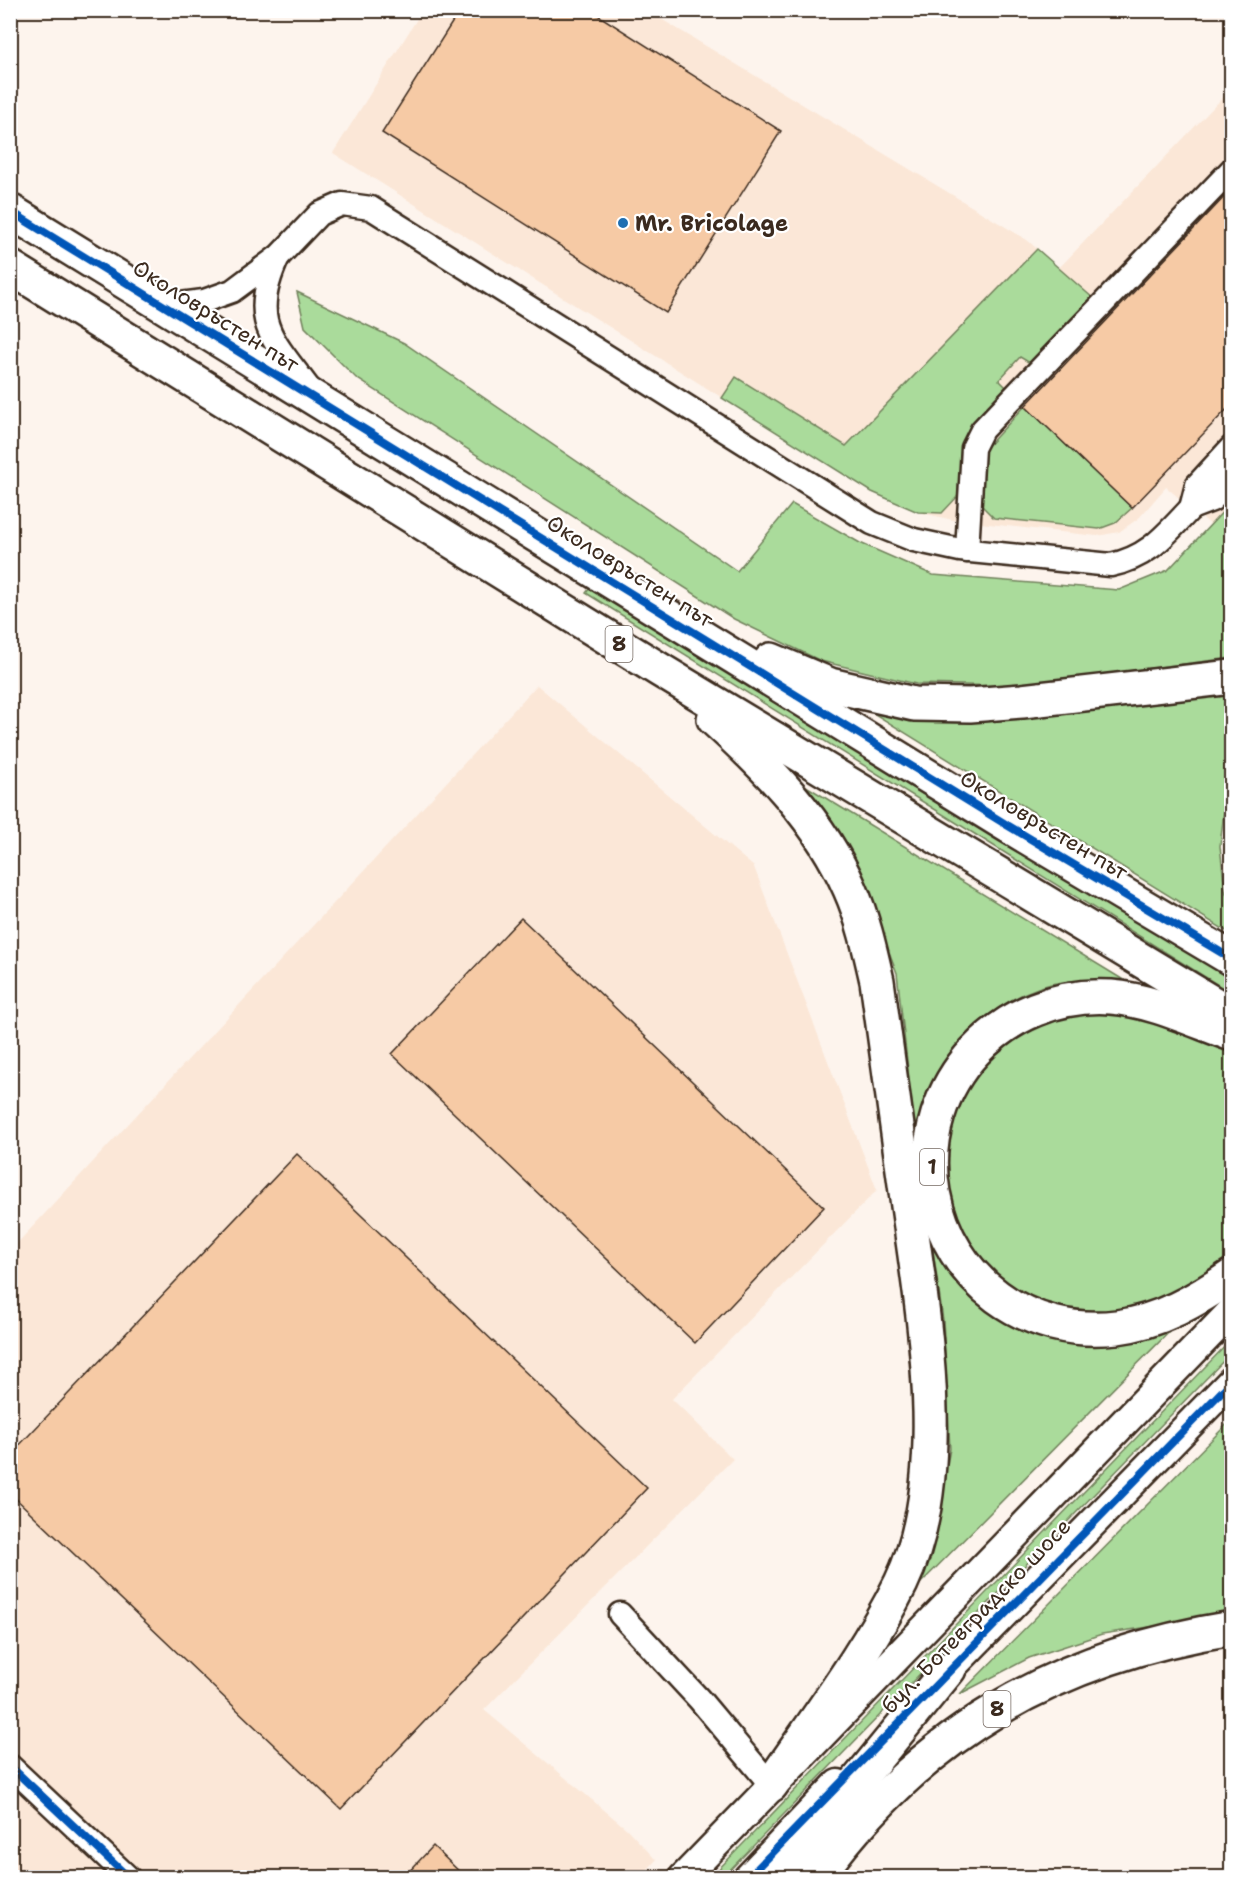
<svg xmlns="http://www.w3.org/2000/svg" width="1242" height="1888" font-family="'Shantell Sans',sans-serif">
<style>
.built{fill:#fbe7d7}
.green{fill:#aadb9b;stroke:#72825c;stroke-width:1.5}
.building{fill:#f6caa5;stroke:#3b2a1e;stroke-width:1.5}
.lines{fill:none;stroke-linecap:round;stroke-linejoin:round}
.minor-casing{stroke:#3b2a1e;stroke-width:27}
.major-casing{stroke:#3b2a1e;stroke-width:33}
.highway-casing{stroke:#3b2a1e;stroke-width:38}
.minor{stroke:#fff;stroke-width:22}
.major{stroke:#fff;stroke-width:28}
.highway{stroke:#fff;stroke-width:33}
.cycleway-casing{stroke:#fff;stroke-width:11}
.cycleway{stroke:#0057b8;stroke-width:8}
.poi-dot{fill:#1f6fb2;stroke:#fff;stroke-width:2}
.labels{text-anchor:middle;dominant-baseline:central;stroke-width:4.5;stroke-linejoin:round;paint-order:stroke}
.shield{fill:#fff;stroke:#766a62;stroke-width:1.5}
.shield-label{font-size:21px;font-weight:bold;fill:#3b2a1e}
.poi-label{font-size:22px;font-weight:bold;fill:#3b2a1e;stroke:#fff;text-anchor:start}
.street-label{font-size:22px;fill:#3b2a1e;stroke:#fff}
</style>
<rect width="100%" height="100%" fill="#fdf4ed"/>
<filter id="ink" filterUnits="userSpaceOnUse"><feTurbulence type="fractalNoise" baseFrequency=".0167" numOctaves="2"/><feDisplacementMap in="SourceGraphic" scale="12" xChannelSelector="R" yChannelSelector="G"/><feConvolveMatrix kernelMatrix="1 2 1 2 8 2 1 2 1" color-interpolation-filters="sRGB"/></filter>
<g filter="url(#ink)">
<g class="built">
<polygon points="422,11 648,11 1027,240 1059,268 1231,89 1231,503 1211,525 1166,487 1139,518 1119,532 1097,536 953,520 918,512 872,492 333,153"/>
<polygon points="537,685 754,867 877,1190 672,1399 733,1459 484,1710 627,1829 656,1860 641,1877 11,1877 10,1251"/>
</g>
<g class="green">
<path d="M1037,249l57,50 -64,64 -10,-6 -21,23 8,8c-41,39 -47,51 -49,108l-16,17 -24,-1 -46,-20 -150,-94 14,-21 110,69z"/>
<polygon points="297,292 404,343 737,571 792,504 860,543 933,575 1119,590 1168,570 1231,503 1231,658 1009,686 916,684 821,661 734,619 356,378 305,327"/>
<polygon points="1025,406 1132,508 1115,523 1099,529 994,518 979,503 983,451"/>
<polygon points="593,584 1231,978 1231,993 586,593"/>
<polygon points="1231,684 1231,787 1225,803 1220,846 1225,890 1231,905 1231,934 852,700"/>
<path d="M806,786l329,201c-21,-2 -44,-8 -65,-6 -53,5 -107,45 -130,93 -11,23 -16,51 -23,75l-20,-176 -45,-119z"/>
<path d="M1082,1008l50,3 55,15 44,24v204c-16,15 -36,34 -57,44 -9,5 -20,6 -30,9 -124,38 -229,-72 -191,-195 7,-22 19,-50 38,-65 26,-23 58,-30 91,-39z"/>
<polygon points="931,1237 996,1312 1174,1327 907,1597 931,1550 950,1449 943,1320"/>
<polygon points="1231,1340 1231,1353 723,1877 711,1877"/>
<polygon points="1231,1420 1231,1615 1102,1634 1029,1658 960,1694"/>
</g>
<g class="building">
<polygon points="460,10 590,10 781,131 666,313 382,133"/>
<polygon points="1232,189 1232,404 1132,508 1025,406"/>
<polygon points="521,918 824,1207 695,1343 392,1054"/>
<polygon points="297,1154 647,1488 341,1809 10,1493 10,1455"/>
<polygon points="433,1846 466,1878 403,1878"/>
</g>
<g class="lines">
<g class="minor-casing">
<g id="minor">
<path d="M278,257c-30,65 -6,81 32,133"/>
<path d="M165,306l39,-5 28,-10 47,-35 40,-42 23,-10 29,4 501,315 42,17 46,10 151,15c38,-8 54,-30 80,-57"/>
<polyline points="1232,447 1197,485 1191,508 1212,500 1232,479"/>
<polyline points="967,551 973,448 982,430 1232,169"/>
<polyline points="620,1614 699,1699 771,1785"/>
<polyline points="10,1766 129,1878"/>
</g>
</g>
<g class="major-casing">
<g id="major">
<polyline points="933,1686 1232,1381"/>
<polyline points="683,1878 1232,1311"/>
<polyline points="748,1878 838,1784"/>
</g>
</g>
<g class="highway-casing">
<g id="highway">
<polyline points="10,211 1007,825 1232,959"/>
<polyline points="10,267 660,670 1232,1015"/>
<polyline points="771,660 830,685 914,704 970,705 1022,701 1232,677"/>
<path d="M714,719c55,50 106,101 136,170 13,29 20,61 27,92 10,75 21,150 31,225 16,114 44,271 -7,377 -35,71 -86,137 -130,202"/>
<path d="M1232,1034c-39,-14 -80,-34 -121,-37 -107,-7 -197,87 -178,195 16,88 94,146 184,135 42,-5 80,-27 115,-51"/>
<polyline points="784,1878 828,1817 949,1669"/>
<path d="M816,1878c105,-145 240,-222 416,-250"/>
</g>
</g>
<use href="#minor" class="minor"/>
<use href="#major" class="major"/>
<use href="#highway" class="highway"/>
<g class="cycleway-casing">
<g id="cycleway">
<polyline points="10,211 1007,825 1232,959"/>
<polyline points="10,1766 129,1878"/>
<polyline points="748,1878 1232,1381"/>
</g>
</g>
<use href="#cycleway" class="cycleway"/>
</g>
</g>
<circle class="poi-dot" cx="623" cy="223" r="6"/>
<g class="labels">
<g class="shield">
<rect x="605.5" y="626" width="27" height="36" rx="4.5"/>
<rect x="920" y="1149" width="24" height="36" rx="4.5"/>
<rect x="983.5" y="1691" width="27" height="36" rx="4.5"/>
</g>
<g class="shield-label">
<text x="619" y="644">8</text>
<text x="932" y="1167">1</text>
<text x="997" y="1709">8</text>
</g>
<g class="poi-label">
<text x="635" y="223">Mr. Bricolage</text>
</g>
<g class="street-label">
<text transform="translate(216 316) rotate(32)">Околовръстен път</text>
<text transform="translate(630 571) rotate(32)">Околовръстен път</text>
<text transform="translate(1044 825) rotate(31)">Околовръстен път</text>
<text transform="translate(976 1616) rotate(-46)">бул. Ботевградско шосе</text>
</g>
</g>
<rect width="1242" height="1888" fill="none" stroke="#fff" stroke-width="36"/>
<rect x="18" y="18" width="1206" height="1852" fill="none" stroke="#3b2a1e" stroke-width="2" filter="url(#ink)"/>
</svg>
